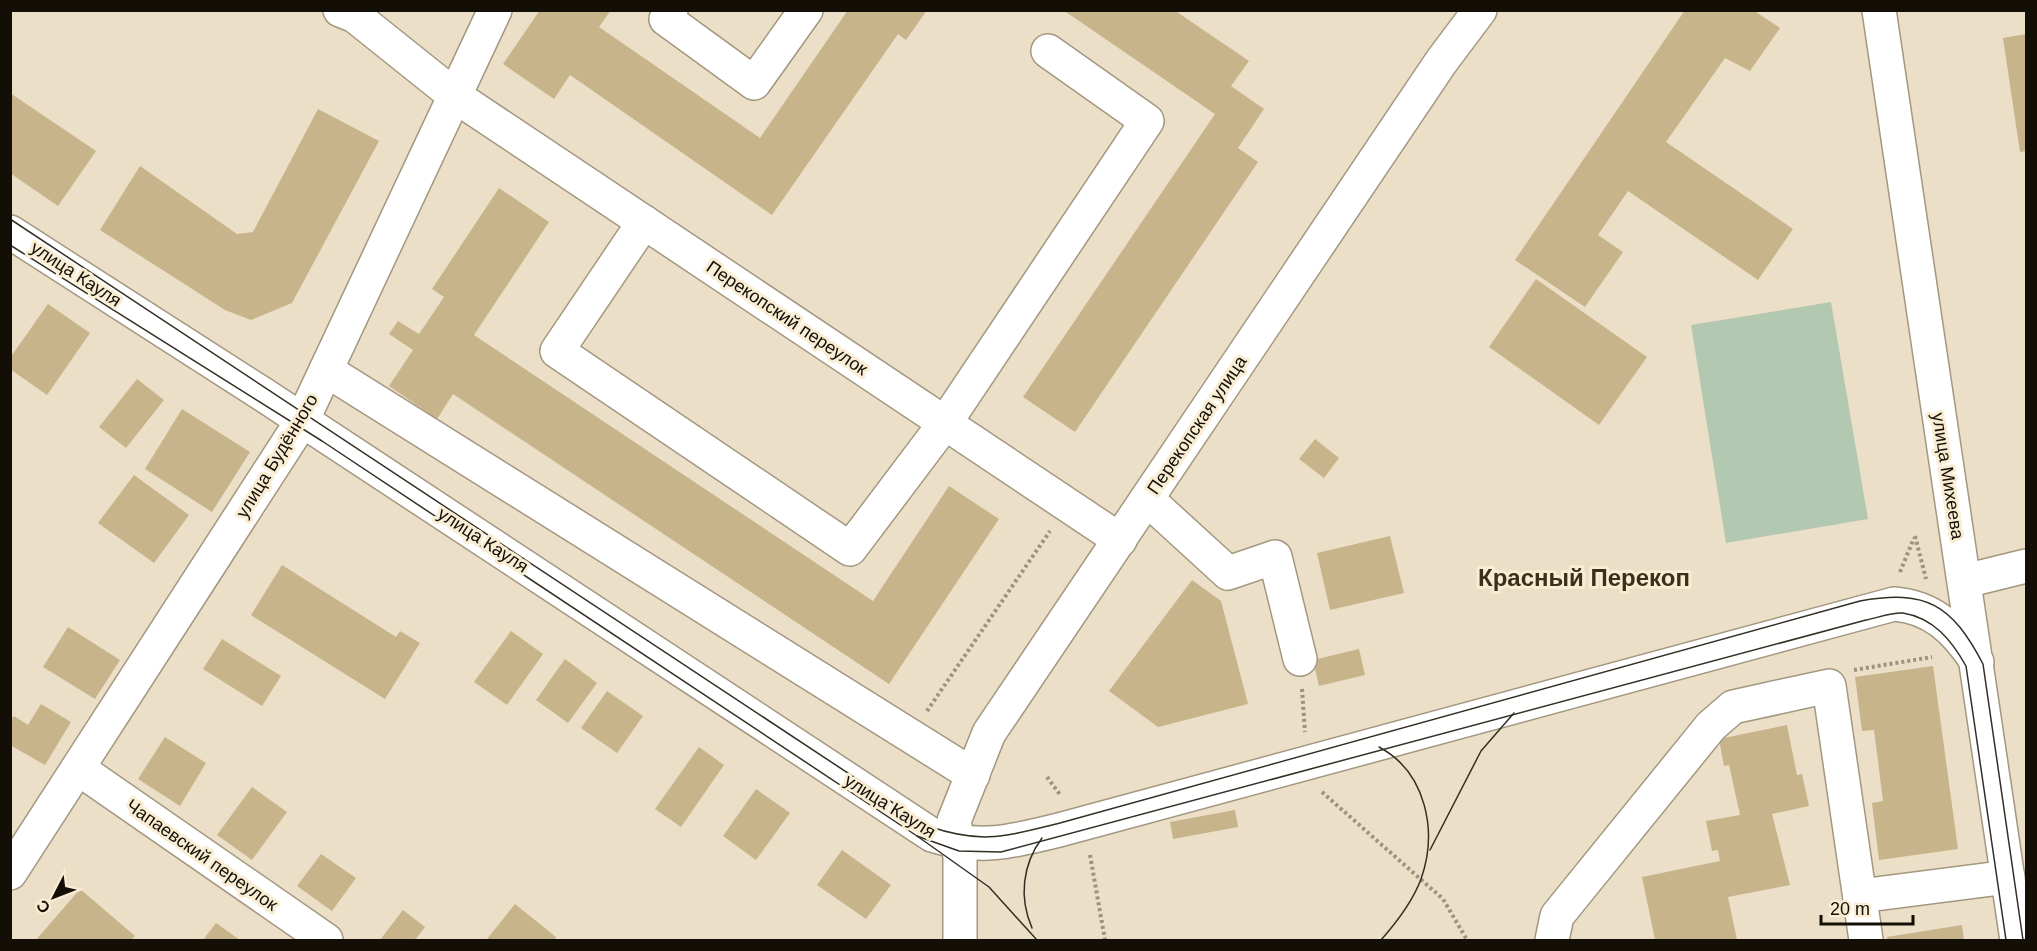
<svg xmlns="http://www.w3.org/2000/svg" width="2037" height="951" font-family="Helvetica,sans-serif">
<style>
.green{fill:#b3c8b1}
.building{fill:#c8b48a}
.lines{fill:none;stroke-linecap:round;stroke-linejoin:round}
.minor-casing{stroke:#a39780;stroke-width:36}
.path{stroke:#9b9280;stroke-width:4;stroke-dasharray:3 3;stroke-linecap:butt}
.minor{stroke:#fff;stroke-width:33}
.tram{stroke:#342f24;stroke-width:1.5}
.labels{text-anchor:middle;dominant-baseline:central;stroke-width:6;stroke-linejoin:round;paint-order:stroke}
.street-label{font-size:18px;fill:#130f07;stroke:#f9edd3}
.district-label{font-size:24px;font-weight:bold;fill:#3a311d;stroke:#f9edd3}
</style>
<rect width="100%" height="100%" fill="#ebdfc7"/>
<polygon class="green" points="1831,302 1868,519 1726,543 1691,325"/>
<g class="building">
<polygon points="540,10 611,10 599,27 760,138 848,10 927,10 906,40 898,34 772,215 570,75 554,99 503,64"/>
<polygon points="1063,10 1174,10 1249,61 1231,86 1264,109 1238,148 1258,162 1075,432 1023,397 1215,114"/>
<polygon points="1685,10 1753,10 1780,28 1750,71 1725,58 1666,142 1793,229 1758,280 1628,191 1598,235 1623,252 1585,307 1515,260"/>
<polygon points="2026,34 2026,151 2020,152 2003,38"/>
<polygon points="10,93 96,151 58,206 10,173"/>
<polygon points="318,109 379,141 292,303 251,320 225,310 100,230 140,166 237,234 253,232"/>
<polygon points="499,188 549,222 474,335 873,601 949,486 999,519 889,684 453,394 437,419 389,386 413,350 389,334 398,321 419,334 444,297 432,289"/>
<polygon points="1536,279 1647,357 1599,425 1489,347"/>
<polygon points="48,304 90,333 47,395 10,369 10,358"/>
<polygon points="137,379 164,400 126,448 99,427"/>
<polygon points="182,409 250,452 212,512 145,469"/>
<polygon points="1315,439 1339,458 1324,478 1299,459"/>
<polygon points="134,475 189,515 154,563 98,523"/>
<polygon points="1390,536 1404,593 1330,610 1317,553"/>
<polygon points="282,565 396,637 400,631 420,643 385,699 251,615"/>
<polygon points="1192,580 1221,601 1248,704 1158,727 1109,691"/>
<polygon points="68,627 120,660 95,699 43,667"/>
<polygon points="511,631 543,654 507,705 474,682"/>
<polygon points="222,639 281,676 262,706 203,669"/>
<polygon points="1359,649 1365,675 1319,686 1313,660"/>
<polygon points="565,659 597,683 568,723 536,700"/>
<polygon points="1933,666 1958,849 1879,860 1872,803 1883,801 1874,730 1862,731 1855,677"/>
<polygon points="607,691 643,716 617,753 581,728"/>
<polygon points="41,704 71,722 45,765 10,745 10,721 14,716 28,725"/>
<polygon points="1787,725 1797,775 1802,774 1809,806 1772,814 1790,885 1728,897 1737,940 1655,940 1642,877 1720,861 1718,850 1712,851 1706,821 1740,815 1729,765 1724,766 1719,739"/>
<polygon points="165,737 206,763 180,806 138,779"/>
<polygon points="699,747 724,765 681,827 655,809"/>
<polygon points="252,787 287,812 252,860 217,835"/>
<polygon points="756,789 790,813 756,860 723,836"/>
<polygon points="1235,810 1238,827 1173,839 1170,822"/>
<polygon points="842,850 891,885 866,919 817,885"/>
<polygon points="321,854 356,878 332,911 297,886"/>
<polygon points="80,889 135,936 131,940 36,940"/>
<polygon points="515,904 556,937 554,940 487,939"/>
<polygon points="403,910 425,927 415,940 380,940"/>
<polygon points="216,923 240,940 203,940"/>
<polygon points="1962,925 1964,940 1888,940 1887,937"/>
</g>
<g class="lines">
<g class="minor-casing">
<g id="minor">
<polyline points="340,10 355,16 455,96 1120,540"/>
<polyline points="671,10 666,19 754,83 806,10"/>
<polyline points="1879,10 2017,940"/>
<polyline points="644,222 557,351 850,549 945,423 1147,121 1048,51"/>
<path d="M10,232l254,163 668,440c47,15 79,7 127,-5l835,-226c39,3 62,26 83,58"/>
<polyline points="326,370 973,775"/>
<polyline points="1147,499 1228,573 1275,557 1300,659"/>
<polyline points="1965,581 2026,566"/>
<polyline points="79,769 326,940"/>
<polyline points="10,873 302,421 495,10"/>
<polyline points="1860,896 2008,877"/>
<polyline points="960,940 960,857 954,821 989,733 1441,62 1480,10"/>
<polyline points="1552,940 1557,916 1711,726 1733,707 1829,686 1866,940"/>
</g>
</g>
<g class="path">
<polyline points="1915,536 1926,579"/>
<polyline points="1900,572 1914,538"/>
<polyline points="1854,670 1932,657"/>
<polyline points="1302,689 1305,732"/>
<polyline points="927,711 1050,531"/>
<polyline points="1047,777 1061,796"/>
<polyline points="1322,792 1443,899 1467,940"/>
<polyline points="1090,855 1105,940"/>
</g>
<use href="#minor" class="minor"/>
<g class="tram">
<path d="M10,219l918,607c55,19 78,10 132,-3l800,-222c67,-12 92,4 123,63l40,276"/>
<polyline points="10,245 322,441 917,836 989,887 1037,940"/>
<path d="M1379,747c47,25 59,84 42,132 -8,22 -25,44 -40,61"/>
<path d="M917,836l42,15 42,1 865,-232c11,-2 26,-8 37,-7 31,5 49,28 63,53l40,274"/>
<polyline points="1430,850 1481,751 1514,713"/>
<path d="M1032,928c-13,-30 -10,-63 10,-90"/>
</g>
</g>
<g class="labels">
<g class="street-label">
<text transform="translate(76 274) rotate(33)">улица Кауля</text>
<text transform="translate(787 318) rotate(34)">Перекопский переулок</text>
<text transform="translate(1197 425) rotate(-56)">Перекопская улица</text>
<text transform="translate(277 456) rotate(-59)">улица Будённого</text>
<text transform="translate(1948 476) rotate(81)">улица Михеева</text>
<text transform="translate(483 540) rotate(33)">улица Кауля</text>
<text transform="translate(890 806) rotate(32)">улица Кауля</text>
<text transform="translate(202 855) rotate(35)">Чапаевский переулок</text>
</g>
<g class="district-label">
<text x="1584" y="577">Красный Перекоп</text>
</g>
</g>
<rect width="2037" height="951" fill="none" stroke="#130f07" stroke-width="24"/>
<g transform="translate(54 897) rotate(228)" stroke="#f9edd3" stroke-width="4.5" paint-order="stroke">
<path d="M0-4.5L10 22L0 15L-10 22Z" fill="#130f07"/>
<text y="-9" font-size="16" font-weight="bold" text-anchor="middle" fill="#130f07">С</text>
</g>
<path d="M1821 915v9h92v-9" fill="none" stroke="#130f07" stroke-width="3"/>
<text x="1830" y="915" font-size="18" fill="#130f07" stroke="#f9edd3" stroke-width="4.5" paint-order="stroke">20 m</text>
</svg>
